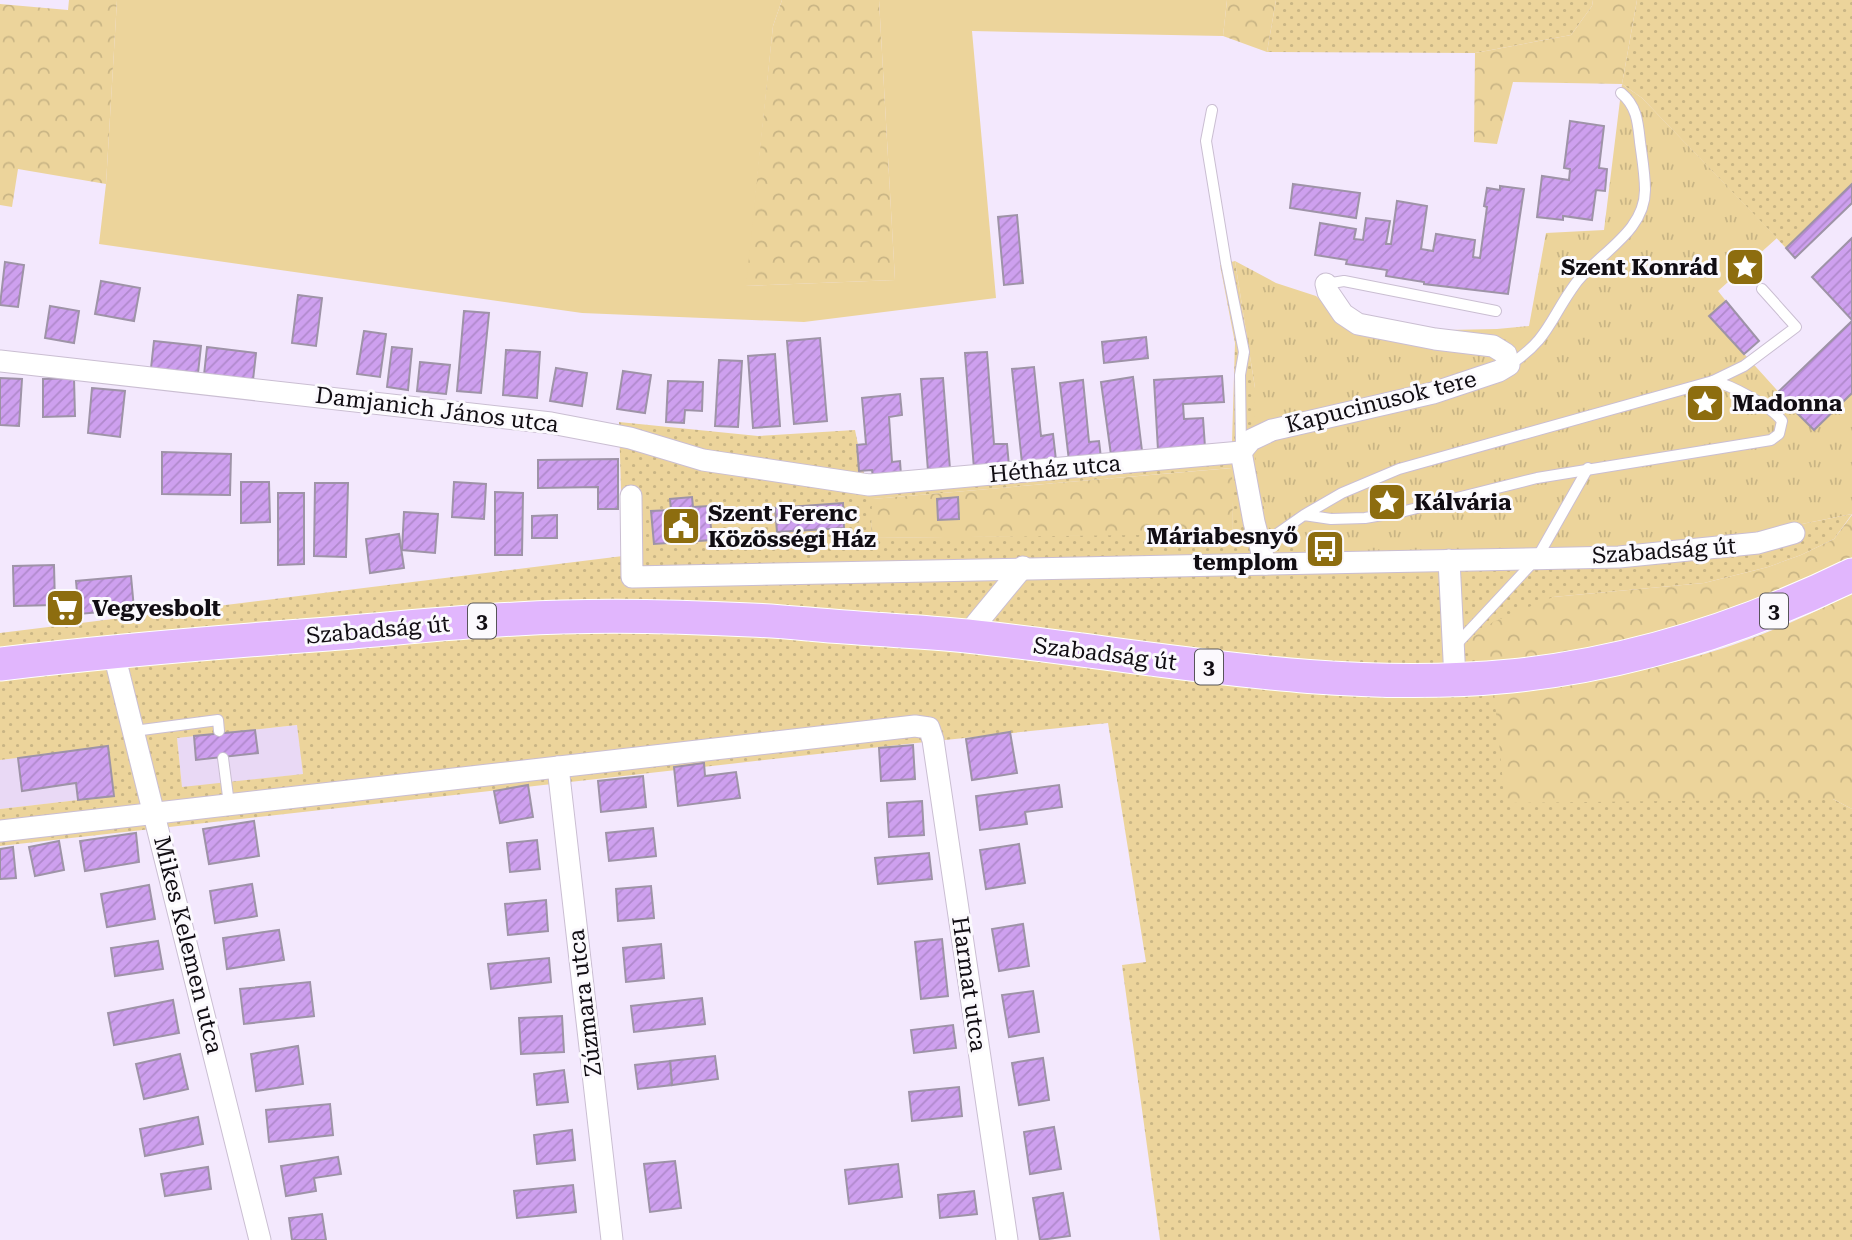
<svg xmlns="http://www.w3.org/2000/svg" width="1852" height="1240" font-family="'Roboto Serif',serif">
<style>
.built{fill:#e9d9f5}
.grass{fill:url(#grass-dots);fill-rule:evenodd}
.forest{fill:url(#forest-crowns)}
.park{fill:url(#park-tufts)}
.garden{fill:#ecd49b}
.building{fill:url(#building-hatch);stroke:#9e93a7;stroke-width:2}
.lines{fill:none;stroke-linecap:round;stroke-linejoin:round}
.service-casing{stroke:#cabed2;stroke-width:12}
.minor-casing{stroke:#cabed2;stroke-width:23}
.primary-casing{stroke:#fff;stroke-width:35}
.service{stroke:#fff;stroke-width:10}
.minor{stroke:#fff;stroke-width:21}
.primary{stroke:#e1b6fd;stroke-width:33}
.labels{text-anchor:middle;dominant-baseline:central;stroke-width:6;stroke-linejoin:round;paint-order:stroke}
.shield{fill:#fbf9fd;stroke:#575459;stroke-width:2}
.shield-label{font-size:21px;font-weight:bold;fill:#110d13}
.poi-label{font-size:23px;font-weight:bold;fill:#110d13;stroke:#fbf9fd;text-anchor:start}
.street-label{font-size:23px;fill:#110d13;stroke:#fbf9fd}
</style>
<defs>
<pattern id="grass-dots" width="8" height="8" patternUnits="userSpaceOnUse" patternTransform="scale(1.75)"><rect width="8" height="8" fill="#ecd49b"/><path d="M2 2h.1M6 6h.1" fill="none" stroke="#c9b585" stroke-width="1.8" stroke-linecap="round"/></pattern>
<pattern id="forest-crowns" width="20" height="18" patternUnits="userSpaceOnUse" patternTransform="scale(1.75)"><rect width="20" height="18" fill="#ecd49b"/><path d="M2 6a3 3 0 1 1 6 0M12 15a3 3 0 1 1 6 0" fill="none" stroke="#c9b585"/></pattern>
<pattern id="park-tufts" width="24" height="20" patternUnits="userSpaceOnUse" patternTransform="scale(1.75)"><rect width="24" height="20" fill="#ecd49b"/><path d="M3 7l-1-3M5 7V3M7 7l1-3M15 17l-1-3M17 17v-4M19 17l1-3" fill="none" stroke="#c9b585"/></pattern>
<pattern id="building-hatch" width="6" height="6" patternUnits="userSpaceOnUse" patternTransform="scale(1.75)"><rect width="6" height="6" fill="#cea0ef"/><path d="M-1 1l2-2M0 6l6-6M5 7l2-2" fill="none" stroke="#b089cc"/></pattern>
</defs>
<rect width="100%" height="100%" fill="#f3e8fd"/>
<g class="built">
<polygon points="298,725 303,774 182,788 177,738"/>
<polygon points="108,746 114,796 0,809 0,760"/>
</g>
<g class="grass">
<polygon points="1276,0 1593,0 1592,6 1571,35 1475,53 1267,52"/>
<polygon points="1637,0 1852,0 1852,184 1786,248 1642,98 1622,84"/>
<path d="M1235,261l20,127v66l457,88 140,-28 -18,25 -33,16 -33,12 -64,16 -151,14 -70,65 350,137 19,10v431h-692l-38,-275 24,-3 -38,-239 -192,20 -916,103v-37l113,-13 -6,-49 -107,13v-127l623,-77 -4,-134 139,14 97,-6 10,49 367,-37 3,-99 -15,-78zM1231,468l2,65 -362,5 2,-39zM297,725l6,49 -121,13 -5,-49z"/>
</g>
<g class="forest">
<polygon points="69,0 117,0 106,184 18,169 12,207 0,205 0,4 68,10"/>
<polygon points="782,0 879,0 895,280 745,286 773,26"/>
<polygon points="1227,0 1276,0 1267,52 1223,36"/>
<polygon points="1593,0 1637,0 1622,84 1513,82 1497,144 1474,142 1475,53 1571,35 1592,6"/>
<polygon points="1232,468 1233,534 871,538 872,499"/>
<polygon points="1852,515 1852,563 1733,614 1549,658 1483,662 1476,659 1466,649 1467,645 1472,638 1493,622 1553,597 1704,583 1768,567 1801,555 1834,539"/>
<path d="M1852,593v216l-19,-10 -328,4 -11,-111c67,-10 134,-18 200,-35 49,-13 114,-40 158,-64z"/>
</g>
<polygon class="park" points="1622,84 1642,98 1777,238 1718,291 1726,301 1710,316 1813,430 1852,393 1852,514 1712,542 1628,547 1308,552 1282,540 1269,527 1259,488 1255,454 1255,388 1235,261 1276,283 1316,296 1332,310 1447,330 1497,329 1529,326 1546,233 1604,230"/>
<polygon class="garden" points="117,0 782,0 773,26 746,286 895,280 879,0 1227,0 1223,36 972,31 996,298 804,322 582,313 99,244 106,184"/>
<g class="building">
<polygon points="1570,121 1604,126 1599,168 1607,169 1605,191 1596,190 1592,220 1563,216 1563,220 1537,217 1542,176 1569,180 1570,169 1564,168"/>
<polygon points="1293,184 1360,193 1356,218 1290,208"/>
<polygon points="1852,184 1852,203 1795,258 1786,248"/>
<polygon points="1500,186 1524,189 1508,294 1424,284 1424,282 1386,276 1387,270 1346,264 1347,260 1315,255 1320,223 1356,229 1354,239 1363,240 1366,218 1390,221 1386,244 1391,244 1397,201 1427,206 1421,249 1433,251 1436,234 1475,240 1473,257 1480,258 1487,207 1484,206 1487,188 1500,190"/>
<polygon points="1017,215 1023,283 1004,285 998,217"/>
<polygon points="1852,238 1852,320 1812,277"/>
<polygon points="1753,250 1762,260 1753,274 1738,281 1731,273 1739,259"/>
<polygon points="5,262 24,265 18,307 0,305"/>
<polygon points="101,281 140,288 134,321 95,314"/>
<polygon points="298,295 322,298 316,346 292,343"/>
<polygon points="1726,301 1759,341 1744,354 1709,316"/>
<polygon points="50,306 79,311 74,343 45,338"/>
<polygon points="464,311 489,313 481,393 457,391"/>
<polygon points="1852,321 1852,393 1814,430 1777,393"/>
<polygon points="364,331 386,334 380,377 357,374"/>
<polygon points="1146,337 1148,358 1104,363 1102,342"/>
<polygon points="820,338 827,421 794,424 787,341"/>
<polygon points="154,341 201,346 198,373 151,368"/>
<polygon points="207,347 256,353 253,380 204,375"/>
<polygon points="392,347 412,349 408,390 387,387"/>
<polygon points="506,350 540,352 537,398 503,395"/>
<polygon points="987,352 994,444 1007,444 1009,466 974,469 965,353"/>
<polygon points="775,354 780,426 753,428 748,356"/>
<polygon points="719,360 742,361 738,427 715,426"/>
<polygon points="420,362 450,365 446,394 417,391"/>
<polygon points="1034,367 1041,436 1053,434 1056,460 1022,463 1012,369"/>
<polygon points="556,368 587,373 582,406 550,401"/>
<polygon points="623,371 651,375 645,413 617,409"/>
<polygon points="1222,376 1224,402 1183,404 1184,419 1203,418 1205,447 1158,450 1154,380"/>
<polygon points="1133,377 1142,451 1111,455 1101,382"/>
<polygon points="0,378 22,379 19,426 0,425"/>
<polygon points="74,378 75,416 43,417 43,379"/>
<polygon points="943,378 950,469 928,471 921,379"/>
<polygon points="1083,380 1089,442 1099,441 1101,458 1069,461 1060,383"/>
<polygon points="668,381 703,382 702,411 685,410 684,423 666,422"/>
<polygon points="92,388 125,391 120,437 88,433"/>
<polygon points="900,394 902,415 889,417 892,462 900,461 901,475 873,477 872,470 859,471 857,445 866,444 862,398"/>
<polygon points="162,452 231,454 230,495 162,494"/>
<polygon points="618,459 618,509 598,509 598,487 538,488 538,460"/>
<polygon points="241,482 269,482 270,522 241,523"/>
<polygon points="454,482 486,484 484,519 452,517"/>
<polygon points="315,483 348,483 346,557 314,556"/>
<polygon points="495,492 523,493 522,555 495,555"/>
<polygon points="278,493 304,493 304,564 278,565"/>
<polygon points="692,497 693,507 709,506 712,540 654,544 651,511 671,510 670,499"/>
<polygon points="958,497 959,519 938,520 937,499"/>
<polygon points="843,503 844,528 777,532 775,508"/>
<polygon points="404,512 438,514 435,553 402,550"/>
<polygon points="557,515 557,538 532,538 532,516"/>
<polygon points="399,534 404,568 370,573 366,539"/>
<polygon points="54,565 55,605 14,606 13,566"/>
<polygon points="131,576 134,609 79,614 76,581"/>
<polygon points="255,730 258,753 196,760 194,736"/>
<polygon points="1010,732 1017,773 972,780 966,739"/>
<polygon points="913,745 915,779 881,781 879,748"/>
<polygon points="108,746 114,796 78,800 76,783 22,791 18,758"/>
<polygon points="704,763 705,776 736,772 740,798 678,806 674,767"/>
<polygon points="643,776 646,807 601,812 598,781"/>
<polygon points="528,785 533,817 500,823 494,791"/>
<polygon points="1059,785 1062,807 1025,812 1027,824 980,830 976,796"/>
<polygon points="922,801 924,835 889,837 887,803"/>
<polygon points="254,821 259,856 209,864 203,829"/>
<polygon points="653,828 656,856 609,861 606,833"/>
<polygon points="136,833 139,862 85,871 80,841"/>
<polygon points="537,840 540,869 510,872 507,843"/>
<polygon points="59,841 64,870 35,876 29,847"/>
<polygon points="1019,844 1025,883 986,889 980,850"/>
<polygon points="13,847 16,878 0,879 0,849"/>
<polygon points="929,853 932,879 878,884 875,858"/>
<polygon points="252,884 257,916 215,923 210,891"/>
<polygon points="149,885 155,919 107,927 101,894"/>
<polygon points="651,886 654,918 618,921 616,889"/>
<polygon points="546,900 548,931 508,935 505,904"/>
<polygon points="1023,924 1029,966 999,971 992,929"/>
<polygon points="279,930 284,960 227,969 223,938"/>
<polygon points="942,939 948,996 921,999 915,942"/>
<polygon points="158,941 163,969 115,976 111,948"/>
<polygon points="661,944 664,978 626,982 623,948"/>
<polygon points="549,958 551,982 491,989 488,964"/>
<polygon points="310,982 314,1016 244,1024 240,989"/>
<polygon points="1033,991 1039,1032 1009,1037 1002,995"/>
<polygon points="702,998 705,1024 634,1032 631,1006"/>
<polygon points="173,1000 179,1033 114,1045 108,1013"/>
<polygon points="562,1016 564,1052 521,1054 519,1018"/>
<polygon points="953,1025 956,1048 914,1053 911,1030"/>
<polygon points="298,1046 303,1084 256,1091 251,1054"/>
<polygon points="180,1054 188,1089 144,1099 136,1064"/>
<polygon points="715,1056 718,1079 672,1085 670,1061"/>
<polygon points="1043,1058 1049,1100 1019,1105 1012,1063"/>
<polygon points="670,1061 672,1085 638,1089 635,1065"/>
<polygon points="564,1070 568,1102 537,1105 534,1074"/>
<polygon points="959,1087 962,1116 912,1121 909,1092"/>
<polygon points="330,1104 333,1135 269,1142 266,1110"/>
<polygon points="198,1117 203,1144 145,1156 140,1129"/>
<polygon points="1054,1127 1061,1169 1030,1174 1024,1132"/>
<polygon points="572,1130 575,1160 537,1164 534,1135"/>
<polygon points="338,1157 341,1174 314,1178 316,1191 286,1196 281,1166"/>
<polygon points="675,1161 681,1208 650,1212 644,1164"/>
<polygon points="898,1164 902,1197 849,1204 845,1170"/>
<polygon points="208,1167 211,1189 165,1196 161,1174"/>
<polygon points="573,1185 576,1212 517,1218 514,1191"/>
<polygon points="974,1191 977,1214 940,1218 938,1195"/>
<polygon points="1063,1193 1070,1236 1040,1240 1033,1198"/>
<polygon points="322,1214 326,1240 292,1240 289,1218"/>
</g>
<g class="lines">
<g class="service-casing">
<g id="service">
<polyline points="1212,110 1206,141 1226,263 1244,352 1240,375 1241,449"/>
<polyline points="1326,284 1344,281 1496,311"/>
<path d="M1509,365c40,-25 41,-47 67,-82 23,-30 69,-51 69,-93 0,-16 -3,-33 -5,-48 -2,-19 -3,-36 -19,-49"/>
<polyline points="1713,381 1744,366 1796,327 1762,289"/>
<path d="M1260,546l44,-31 38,-22 57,-24 314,-88c18,4 58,25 69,40l-3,13 -8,6 -234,38 -132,33 -40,7 -34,1 -27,-4"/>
<polyline points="1454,647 1537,558 1588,468"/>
<polyline points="134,731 218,720 219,731"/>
<polyline points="223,758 229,804"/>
</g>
</g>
<g class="minor-casing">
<g id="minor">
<polyline points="0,361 551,423 630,438 703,460 869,485 1241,452"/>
<polyline points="1241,452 1251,440 1272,430 1433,393 1499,371 1509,365 1506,354 1493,346 1435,339 1358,324 1343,314 1328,292 1326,284"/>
<polyline points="1241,452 1254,522 1265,564"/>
<polyline points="631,496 632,577 1619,557 1758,543 1794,533"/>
<polyline points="1449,560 1455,679"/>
<polyline points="966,636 1023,567"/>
<polyline points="113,650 260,1240"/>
<polyline points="558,767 612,1240"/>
<polyline points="0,831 915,726 929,728 933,740 1007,1240"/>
</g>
</g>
<g class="primary-casing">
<path id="primary" d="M0,664c109,-13 218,-22 328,-30 63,-5 125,-12 188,-15 78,-5 157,-3 235,1 31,1 63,5 94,7 41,3 82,5 122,9 181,19 361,58 544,40 119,-12 234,-49 341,-101"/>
</g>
<use href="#service" class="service"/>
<use href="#minor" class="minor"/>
<use href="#primary" class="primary"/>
</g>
<defs>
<g id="sight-square" transform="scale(2.0125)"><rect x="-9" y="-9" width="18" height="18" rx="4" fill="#8d6d0f" stroke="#fbf9fd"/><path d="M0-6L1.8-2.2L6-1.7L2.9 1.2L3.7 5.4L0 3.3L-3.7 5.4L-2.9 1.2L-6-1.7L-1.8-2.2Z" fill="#fff"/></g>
<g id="civic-square" transform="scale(2.0125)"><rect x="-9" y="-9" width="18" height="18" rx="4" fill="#8d6d0f" stroke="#fbf9fd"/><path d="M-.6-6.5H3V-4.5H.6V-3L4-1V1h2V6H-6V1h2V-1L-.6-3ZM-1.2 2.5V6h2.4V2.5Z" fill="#fff"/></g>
<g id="bus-square" transform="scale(2.0125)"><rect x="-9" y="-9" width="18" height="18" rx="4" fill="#8d6d0f" stroke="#fbf9fd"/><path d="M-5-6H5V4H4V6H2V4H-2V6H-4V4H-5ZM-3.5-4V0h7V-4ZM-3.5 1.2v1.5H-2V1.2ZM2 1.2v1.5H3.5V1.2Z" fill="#fff"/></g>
<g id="supermarket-square" transform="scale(2.0125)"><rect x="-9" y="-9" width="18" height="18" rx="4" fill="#8d6d0f" stroke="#fbf9fd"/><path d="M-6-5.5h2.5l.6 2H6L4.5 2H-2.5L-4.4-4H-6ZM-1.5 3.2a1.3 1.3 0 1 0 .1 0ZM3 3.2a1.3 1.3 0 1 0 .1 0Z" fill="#fff"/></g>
</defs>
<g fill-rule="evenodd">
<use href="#sight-square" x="1745" y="267"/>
<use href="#sight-square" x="1705" y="403"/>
<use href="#sight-square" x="1387" y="502"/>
<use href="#civic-square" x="681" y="526"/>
<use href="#bus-square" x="1325" y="549"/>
<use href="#supermarket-square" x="65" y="608"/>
</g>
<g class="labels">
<g class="shield">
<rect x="1760" y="593.5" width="28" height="35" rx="5"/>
<rect x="468" y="603.5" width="28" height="35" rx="5"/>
<rect x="1195" y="649.5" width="28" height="35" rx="5"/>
</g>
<g class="shield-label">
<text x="1774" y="611">3</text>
<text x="482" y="621">3</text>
<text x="1209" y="667">3</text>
</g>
<g class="poi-label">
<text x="1718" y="267" text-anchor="end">Szent Konrád</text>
<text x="1732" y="403">Madonna</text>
<text x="1414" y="502">Kálvária</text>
<text x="708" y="513">Szent Ferenc<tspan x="708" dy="26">Közösségi Ház</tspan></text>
<text x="1298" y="536" text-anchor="end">Máriabesnyő<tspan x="1298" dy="26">templom</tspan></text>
<text x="92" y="608">Vegyesbolt</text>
</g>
<g class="street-label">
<text transform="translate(1381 402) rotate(-14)">Kapucinusok tere</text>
<text transform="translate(437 410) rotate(7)">Damjanich János utca</text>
<text transform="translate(1055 469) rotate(-5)">Hétház utca</text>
<text transform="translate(1664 551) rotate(-4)">Szabadság út</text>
<text transform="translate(378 630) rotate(-5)">Szabadság út</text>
<text transform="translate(1105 654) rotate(7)">Szabadság út</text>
<text transform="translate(188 945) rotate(76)">Mikes Kelemen utca</text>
<text transform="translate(969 984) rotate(82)">Harmat utca</text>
<text transform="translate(585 1003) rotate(-97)">Zúzmara utca</text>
</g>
</g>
</svg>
